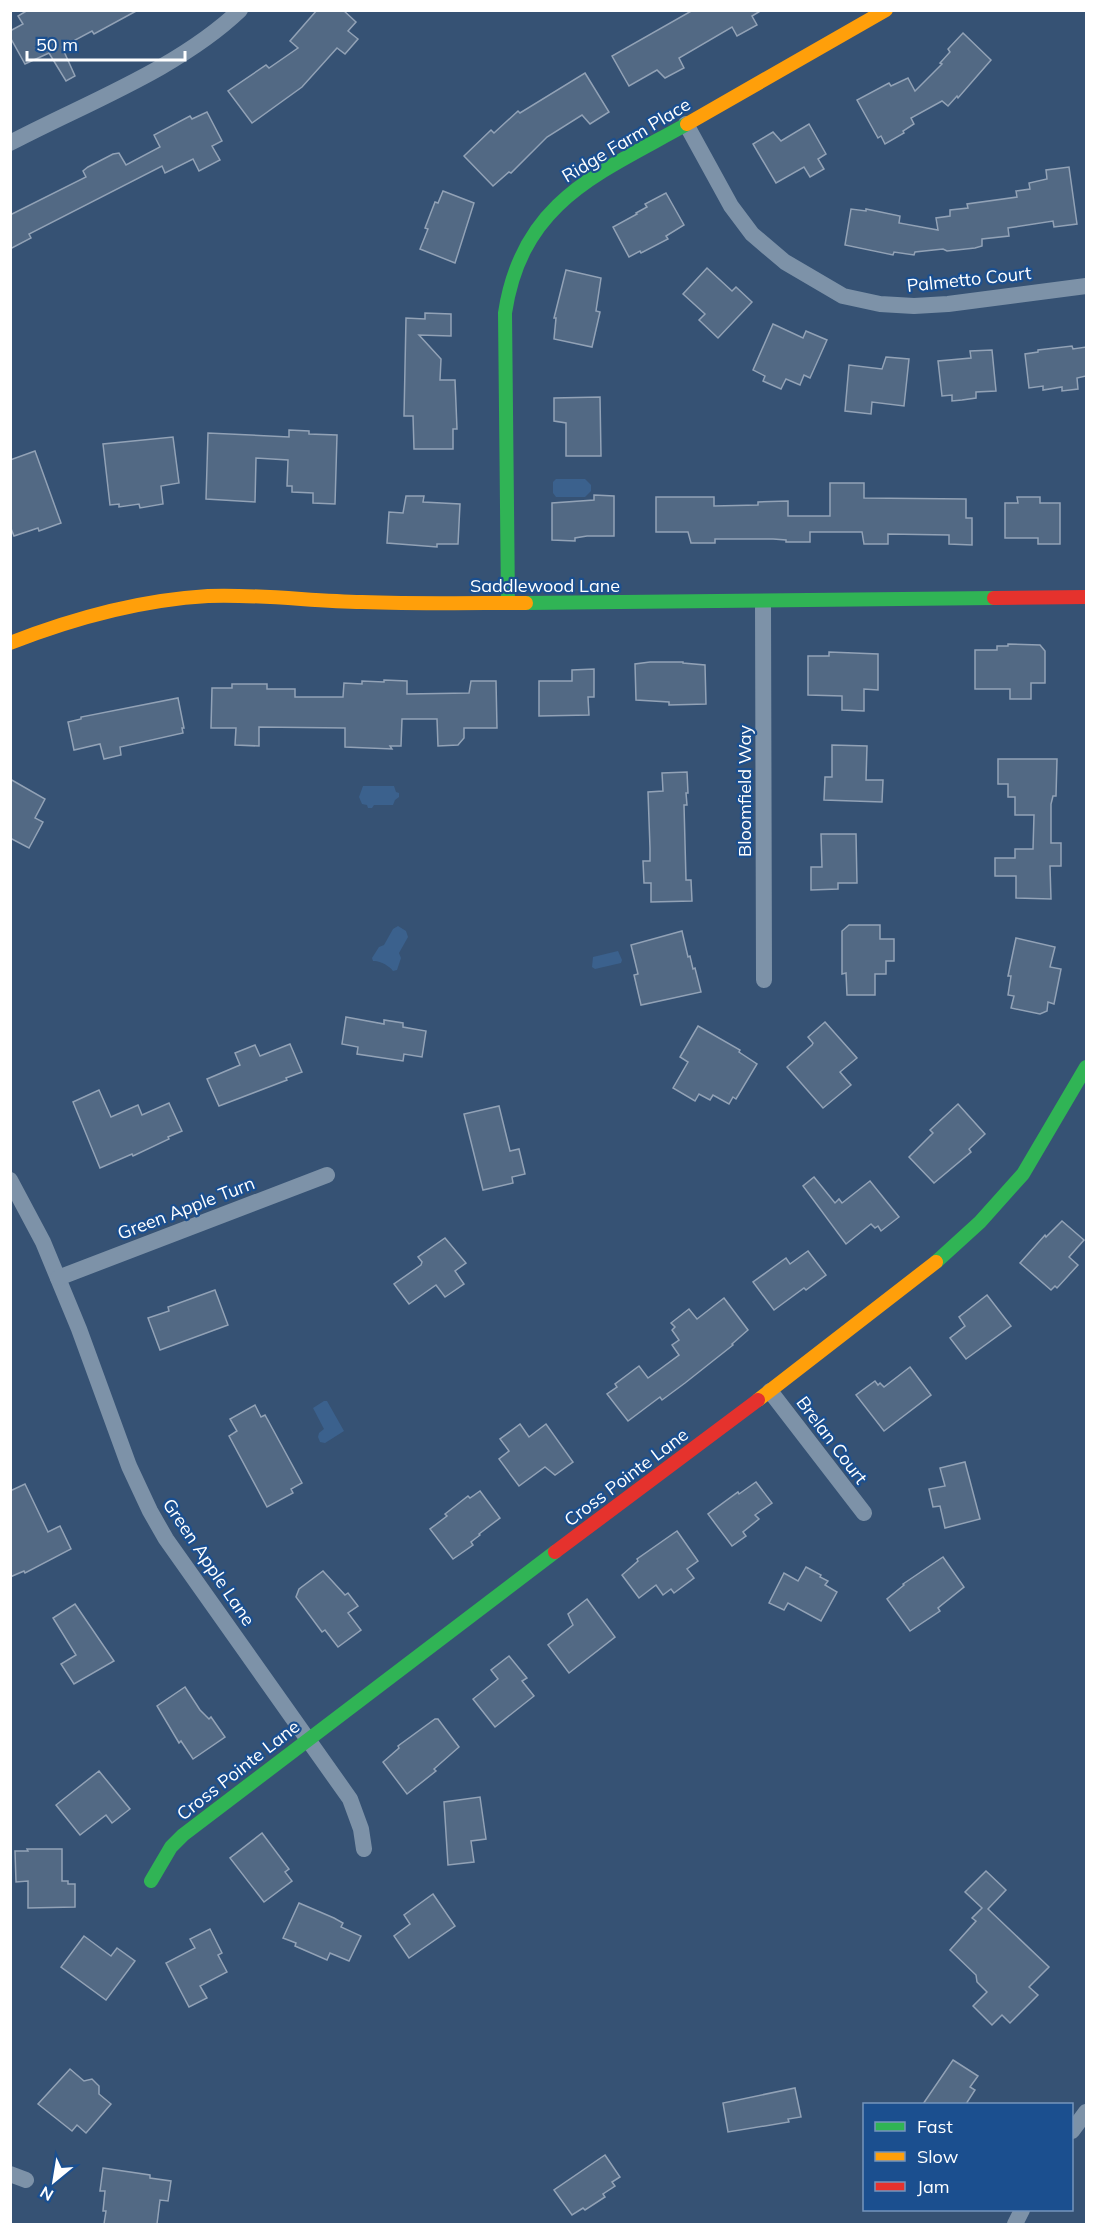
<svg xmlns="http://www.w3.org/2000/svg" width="1097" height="2235" font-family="Mulish,sans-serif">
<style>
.water{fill:#3b618d}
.building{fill:#526984;stroke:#92a2b6;stroke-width:1.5}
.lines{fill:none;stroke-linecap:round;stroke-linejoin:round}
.street{stroke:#7d92a8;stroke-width:16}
.fast{stroke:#30b455;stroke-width:14}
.slow{stroke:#ff9f0a;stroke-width:14}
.jam{stroke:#e5322d;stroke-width:14}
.labels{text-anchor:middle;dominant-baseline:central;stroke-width:4.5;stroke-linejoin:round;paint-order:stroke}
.street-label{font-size:18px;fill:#fff;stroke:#1b4f8f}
</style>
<rect width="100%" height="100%" fill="#365274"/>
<g class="water">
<polygon points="556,479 585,479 591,485 591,491 585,497 556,497 553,493 553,482"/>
<polygon points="363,786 394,786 396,792 399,793 399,797 395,800 393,805 374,805 372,808 368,808 367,805 362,804 359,797"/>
<path d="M398,926l8,5 2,6 -9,16 2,5 -4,12 -4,1c-3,-5 -14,-11 -20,-10l-1,-3 7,-11 5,-2 9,-16z"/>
<polygon points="618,951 622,960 621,963 595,969 592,967 593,957"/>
<polygon points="324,1401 327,1401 344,1431 325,1443 320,1442 318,1437 319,1433 324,1429 313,1408"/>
</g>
<g class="building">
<polygon points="28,10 138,10 94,34 92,31 62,47 75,76 66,81 49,53 25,64 10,37 10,31 23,24 18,16"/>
<polygon points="317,10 343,10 356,22 348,31 358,39 345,54 337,48 302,87 252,123 228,91 266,65 269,68 298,48 290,41"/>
<polygon points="693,10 762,10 752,16 757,25 737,36 732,27 679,58 684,68 665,78 657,70 629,86 612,56"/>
<polygon points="963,33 991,60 958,98 957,96 948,106 942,101 911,118 914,124 903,131 904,133 885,144 881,136 878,138 857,100 889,83 891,86 908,78 915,91 942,64 940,63 950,52 948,49"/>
<polygon points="585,73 609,112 590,124 582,115 547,137 511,173 509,172 493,186 464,156 491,130 494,133 518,111 520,113"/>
<polygon points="207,112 222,141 212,146 220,160 199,171 193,159 165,173 162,166 29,234 31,238 10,249 10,215 86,177 83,171 88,167 113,154 119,153 126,165 160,147 154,135 190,116 192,119"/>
<polygon points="809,124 826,154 818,159 824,169 810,177 804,167 776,183 753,144 773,132 781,141"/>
<polygon points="1069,167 1077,224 1054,227 1053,221 1008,228 1009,236 982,239 982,246 975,248 947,251 943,249 915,252 914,255 894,252 893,255 845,245 851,209 866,211 866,209 900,216 899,223 938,230 936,218 950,216 950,210 968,208 967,204 1017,197 1016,191 1030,189 1029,183 1047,179 1046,170"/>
<polygon points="443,191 474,203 455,263 420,249 428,229 425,228 435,202 438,203"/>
<polygon points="666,193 684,225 666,236 668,239 641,253 640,251 629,257 613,227 637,214 636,213 647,207 645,204"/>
<polygon points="707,268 732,291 736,287 752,302 718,338 699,320 705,314 683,294"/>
<polygon points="566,270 601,278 596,311 600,312 592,347 554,339 556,318 554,318"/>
<polygon points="425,313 451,314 451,336 419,335 441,359 440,380 455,380 457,429 453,429 453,449 414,449 413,416 404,416 406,318 425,319"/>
<polygon points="773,324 803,338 806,331 827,340 810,378 804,375 800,385 786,379 781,389 763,381 765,376 753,370"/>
<polygon points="1072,346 1073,349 1086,347 1086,376 1077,378 1078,389 1062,391 1062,387 1043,390 1043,386 1029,388 1025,354 1038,352 1038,350"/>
<polygon points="992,350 996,391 976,392 976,398 962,400 952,401 952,395 942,396 938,361 971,358 970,351"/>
<polygon points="886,357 909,359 904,406 872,402 871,414 845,411 849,365 882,369"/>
<polygon points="600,397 601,456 566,456 566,423 554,421 554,398"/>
<polygon points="289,430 309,431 309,434 337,435 335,504 313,503 313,493 292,492 292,486 287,486 288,460 256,458 255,502 206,499 208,433 289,437"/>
<polygon points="173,437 179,483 161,486 163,504 140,508 139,504 119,507 119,504 110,505 103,444"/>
<polygon points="35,451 61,523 39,531 38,528 14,536 10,526 10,460"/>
<polygon points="830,483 864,483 864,498 966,499 966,518 972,518 972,545 949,544 949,535 888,534 888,544 864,544 862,532 810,532 810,542 786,542 786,540 773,539 715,539 715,543 691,543 688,532 656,532 656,497 714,497 714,506 758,505 758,502 788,501 788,516 830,516"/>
<polygon points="594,495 614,496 614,536 587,536 575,538 575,541 552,540 552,503 594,500"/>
<polygon points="406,496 424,496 423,502 460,504 458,544 437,544 437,547 387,543 389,512 403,513"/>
<polygon points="1017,497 1040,497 1040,503 1060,503 1060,544 1038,544 1038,538 1005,538 1005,503 1018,503"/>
<polygon points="1008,644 1040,645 1045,651 1045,683 1031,683 1031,699 1010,699 1010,689 975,689 975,650 997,650 997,646 1008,646"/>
<polygon points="829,652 878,654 878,690 864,689 864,711 842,710 842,696 808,695 808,656 829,656"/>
<polygon points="650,662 683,662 683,663 705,665 706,704 669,705 669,702 636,700 635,664"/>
<polygon points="594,669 594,697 588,697 589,715 539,716 539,681 572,681 572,670"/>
<polygon points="384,680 407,681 407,694 469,693 471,681 496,681 497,728 464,728 464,738 458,745 438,746 437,719 402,719 401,746 390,746 392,749 345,747 345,728 259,727 259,746 235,745 236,728 211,728 212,688 232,688 232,684 267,684 267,689 295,689 295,697 343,697 344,683 362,684 362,681 384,682"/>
<polygon points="178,698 184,728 182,728 183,733 120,747 121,755 104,759 100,744 74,750 68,722 81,719 81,717"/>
<polygon points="832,745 867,746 866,780 883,780 882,802 824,800 825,777 832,777"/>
<polygon points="998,759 1057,759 1056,796 1053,796 1051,804 1051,843 1061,843 1061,866 1050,866 1051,899 1016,898 1016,876 995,876 995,858 1015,858 1015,849 1033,849 1034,815 1015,815 1015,797 1008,797 1008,784 998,784"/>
<polygon points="687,772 688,793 686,793 687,805 684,805 686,880 691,880 692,901 651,902 651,883 644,883 643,861 650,861 650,848 648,792 663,791 662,773"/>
<polygon points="10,779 45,799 35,818 43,822 29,848 10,838"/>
<polygon points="821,834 856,834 857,883 838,883 838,889 811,890 811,867 822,867"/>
<polygon points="849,925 880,925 880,939 894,939 894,961 886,961 886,974 875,974 875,995 847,995 846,973 842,974 842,931"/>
<polygon points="682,931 688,957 690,956 693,969 695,968 701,992 641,1005 634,975 638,974 631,945"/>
<polygon points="1016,938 1055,947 1050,967 1061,969 1054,1004 1048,1002 1047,1011 1040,1014 1011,1008 1014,996 1008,995 1011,976 1008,976"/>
<polygon points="346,1017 384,1024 384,1020 403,1023 403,1027 426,1031 422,1057 404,1054 403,1061 357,1054 358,1047 342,1044"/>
<polygon points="825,1022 857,1058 840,1072 851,1085 823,1108 787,1067 812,1045 813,1043 808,1037"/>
<polygon points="698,1026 740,1050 739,1052 757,1064 736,1099 733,1097 729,1104 713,1095 710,1100 699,1094 695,1101 673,1088 688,1062 680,1057"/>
<polygon points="290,1044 302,1072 286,1078 287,1080 219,1106 207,1079 240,1065 235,1053 255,1045 260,1056"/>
<polygon points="99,1090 111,1117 138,1105 142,1115 169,1103 182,1131 168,1137 169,1139 133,1156 132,1154 100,1168 73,1102"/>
<polygon points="958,1104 985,1134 969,1149 971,1152 934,1183 909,1157 933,1133 930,1130"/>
<polygon points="499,1106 510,1151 519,1149 525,1174 512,1177 513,1183 483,1190 464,1114"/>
<polygon points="814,1177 835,1203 839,1199 842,1203 870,1181 899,1217 881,1231 878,1226 875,1228 871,1224 846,1244 803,1186"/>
<polygon points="1062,1221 1084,1240 1069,1257 1078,1265 1057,1288 1055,1286 1051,1290 1020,1263 1045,1235 1046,1237"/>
<polygon points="445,1238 466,1263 455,1271 464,1284 445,1297 436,1285 409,1304 394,1284 421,1265 422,1262 418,1257"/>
<polygon points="808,1251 826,1275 806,1290 804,1288 774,1310 753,1282 786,1258 790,1264"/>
<polygon points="215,1290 228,1325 160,1350 148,1318 169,1311 168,1307"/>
<polygon points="987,1295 1011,1326 966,1359 950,1338 965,1326 959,1317"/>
<polygon points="724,1298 748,1330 732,1344 733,1345 685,1383 662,1400 660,1397 628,1421 607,1394 617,1387 615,1384 639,1366 648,1378 679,1355 672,1345 679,1340 672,1330 675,1327 671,1323 689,1309 697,1319"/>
<polygon points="910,1367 931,1395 884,1431 856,1395 875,1381 878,1385 880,1383 884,1387"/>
<polygon points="255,1405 261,1417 265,1415 302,1483 291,1489 293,1493 267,1507 229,1436 237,1431 230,1419"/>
<polygon points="520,1424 529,1437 546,1424 573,1462 555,1475 545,1467 519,1486 499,1459 509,1451 500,1439"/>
<polygon points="965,1462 980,1519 945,1528 940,1506 933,1507 929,1489 945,1486 940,1468"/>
<polygon points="756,1482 772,1503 755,1515 759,1519 743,1532 746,1536 732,1546 708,1514 738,1492 739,1494"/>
<polygon points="25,1484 48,1532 60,1526 71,1549 25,1573 24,1571 10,1577 10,1491"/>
<polygon points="480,1491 500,1518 479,1534 480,1535 471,1542 473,1545 453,1559 430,1529 447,1516 445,1514 468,1496 470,1498"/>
<polygon points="677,1531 698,1561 687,1569 694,1578 674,1593 671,1589 663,1595 656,1585 639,1598 622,1575 638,1561 637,1559"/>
<polygon points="943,1557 964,1587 938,1608 940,1611 910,1631 887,1599 904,1585 903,1584"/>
<polygon points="806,1567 821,1575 820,1577 828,1581 825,1585 837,1592 821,1621 788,1603 784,1610 769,1603 784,1573 798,1581"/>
<polygon points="323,1571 345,1595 348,1593 358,1606 348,1613 361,1630 338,1647 325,1630 322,1632 296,1597 299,1589"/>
<polygon points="587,1599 615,1637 569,1673 548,1645 573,1625 568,1614"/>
<polygon points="75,1604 114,1661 74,1684 61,1664 76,1655 53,1618"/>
<polygon points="509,1656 527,1678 522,1681 534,1696 495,1727 473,1699 498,1679 491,1670"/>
<polygon points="185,1687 200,1710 209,1719 211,1717 225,1737 193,1759 181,1741 179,1743 157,1706"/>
<polygon points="435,1719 438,1719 459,1747 434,1769 436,1771 407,1794 383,1762 399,1748 398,1746"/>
<polygon points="99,1771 130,1809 112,1823 106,1815 80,1835 56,1805"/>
<polygon points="480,1797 486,1839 471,1841 474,1862 448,1865 444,1802"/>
<polygon points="262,1833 289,1869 285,1872 292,1881 264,1902 230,1858"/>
<polygon points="27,1849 62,1849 62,1881 68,1881 68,1884 75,1884 75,1907 28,1908 28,1881 16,1882 15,1851 28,1851"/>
<polygon points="986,1871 1006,1890 988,1909 1049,1967 1029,1987 1038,1995 1010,2023 1002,2015 992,2025 973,2006 987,1992 977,1982 976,1975 950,1950 976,1921 972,1918 982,1908 965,1892"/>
<polygon points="433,1894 455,1926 409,1958 394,1936 410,1924 404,1915"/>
<polygon points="299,1903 334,1918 343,1923 341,1927 361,1936 349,1961 330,1953 327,1960 295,1946 296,1943 283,1938"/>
<polygon points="210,1929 222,1953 218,1955 227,1972 200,1986 207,1998 189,2007 166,1963 195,1948 190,1939"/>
<polygon points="84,1936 111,1956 117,1948 135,1961 106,2000 61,1967"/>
<polygon points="953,2060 978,2076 970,2087 975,2090 966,2104 923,2104"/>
<polygon points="70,2069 84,2081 92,2079 99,2086 99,2094 111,2104 86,2133 77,2125 72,2131 38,2104"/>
<polygon points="795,2088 801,2117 788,2119 789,2122 728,2132 723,2103"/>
<polygon points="605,2155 620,2177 612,2182 615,2186 603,2194 605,2197 585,2210 583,2208 572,2215 554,2190"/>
<polygon points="103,2168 150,2175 150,2178 171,2181 168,2201 160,2200 157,2224 104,2224 106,2211 103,2211 105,2191 100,2191"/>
</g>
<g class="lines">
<g class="street">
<polyline points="686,124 731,206 752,234 785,262 843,296 880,304 914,306 948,304 1086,286"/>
<path d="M10,143c76,-40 168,-74 230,-133"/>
<polyline points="763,602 764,980"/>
<polyline points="10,1180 43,1242 79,1329 129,1466 150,1511 166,1539 350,1799 361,1829 364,1849"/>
<polyline points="58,1278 327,1175"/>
<polyline points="770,1391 864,1513"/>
<polyline points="1072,2131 1086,2112"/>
<polyline points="10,2174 26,2180"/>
<polyline points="1015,2224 1022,2210"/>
</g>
<g class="fast">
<path d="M508,603l-3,-290c17,-112 93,-139 182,-189"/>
<polyline points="526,603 994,598"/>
<polyline points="936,1262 980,1222 1023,1174 1086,1067"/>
<polyline points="151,1881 171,1847 183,1835 555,1552"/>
</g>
<g class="slow">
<polyline points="687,124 886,10"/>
<path d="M10,643c64,-25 129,-43 198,-47 52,-2 103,5 154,6 55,2 110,1 164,1"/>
<polyline points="758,1400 936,1262"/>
</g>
<g class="jam">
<polyline points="994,598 1086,597"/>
<polyline points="555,1552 758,1400"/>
</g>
</g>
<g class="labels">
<g class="street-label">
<text transform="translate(626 140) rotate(-31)">Ridge Farm Place</text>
<text transform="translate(969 279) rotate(-6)">Palmetto Court</text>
<text x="545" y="585">Saddlewood Lane</text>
<text transform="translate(744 791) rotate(-90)">Bloomfield Way</text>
<text transform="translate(186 1208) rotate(-21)">Green Apple Turn</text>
<text transform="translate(832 1440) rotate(53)">Brelan Court</text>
<text transform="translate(626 1477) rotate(-37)">Cross Pointe Lane</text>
<text transform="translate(209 1562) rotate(56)">Green Apple Lane</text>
<text transform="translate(238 1770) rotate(-38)">Cross Pointe Lane</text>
</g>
</g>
<rect width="1097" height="2235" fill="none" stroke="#ffffff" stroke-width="24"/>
<rect x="863" y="2103" width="210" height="108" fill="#1b4f8f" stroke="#7695bc" stroke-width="1.5"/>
<rect x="875" y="2122" width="30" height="9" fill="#30b455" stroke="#7695bc" stroke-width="1.5"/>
<text x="917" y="2133" font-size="18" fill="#ffffff">Fast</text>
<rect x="875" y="2152" width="30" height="9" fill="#ff9f0a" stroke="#7695bc" stroke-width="1.5"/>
<text x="917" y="2163" font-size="18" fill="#ffffff">Slow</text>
<rect x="875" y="2182" width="30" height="9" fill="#e5322d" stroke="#7695bc" stroke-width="1.5"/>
<text x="917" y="2193" font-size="18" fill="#ffffff">Jam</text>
<g transform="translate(54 2181) rotate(210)" stroke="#1b4f8f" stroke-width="4.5" paint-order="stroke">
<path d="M0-4.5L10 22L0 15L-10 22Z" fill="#ffffff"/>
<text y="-9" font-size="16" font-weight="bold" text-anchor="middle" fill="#ffffff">N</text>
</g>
<path d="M27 51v9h158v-9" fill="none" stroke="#ffffff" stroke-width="3"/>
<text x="36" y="51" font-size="18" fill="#ffffff" stroke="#1b4f8f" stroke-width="4.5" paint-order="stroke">50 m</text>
</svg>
